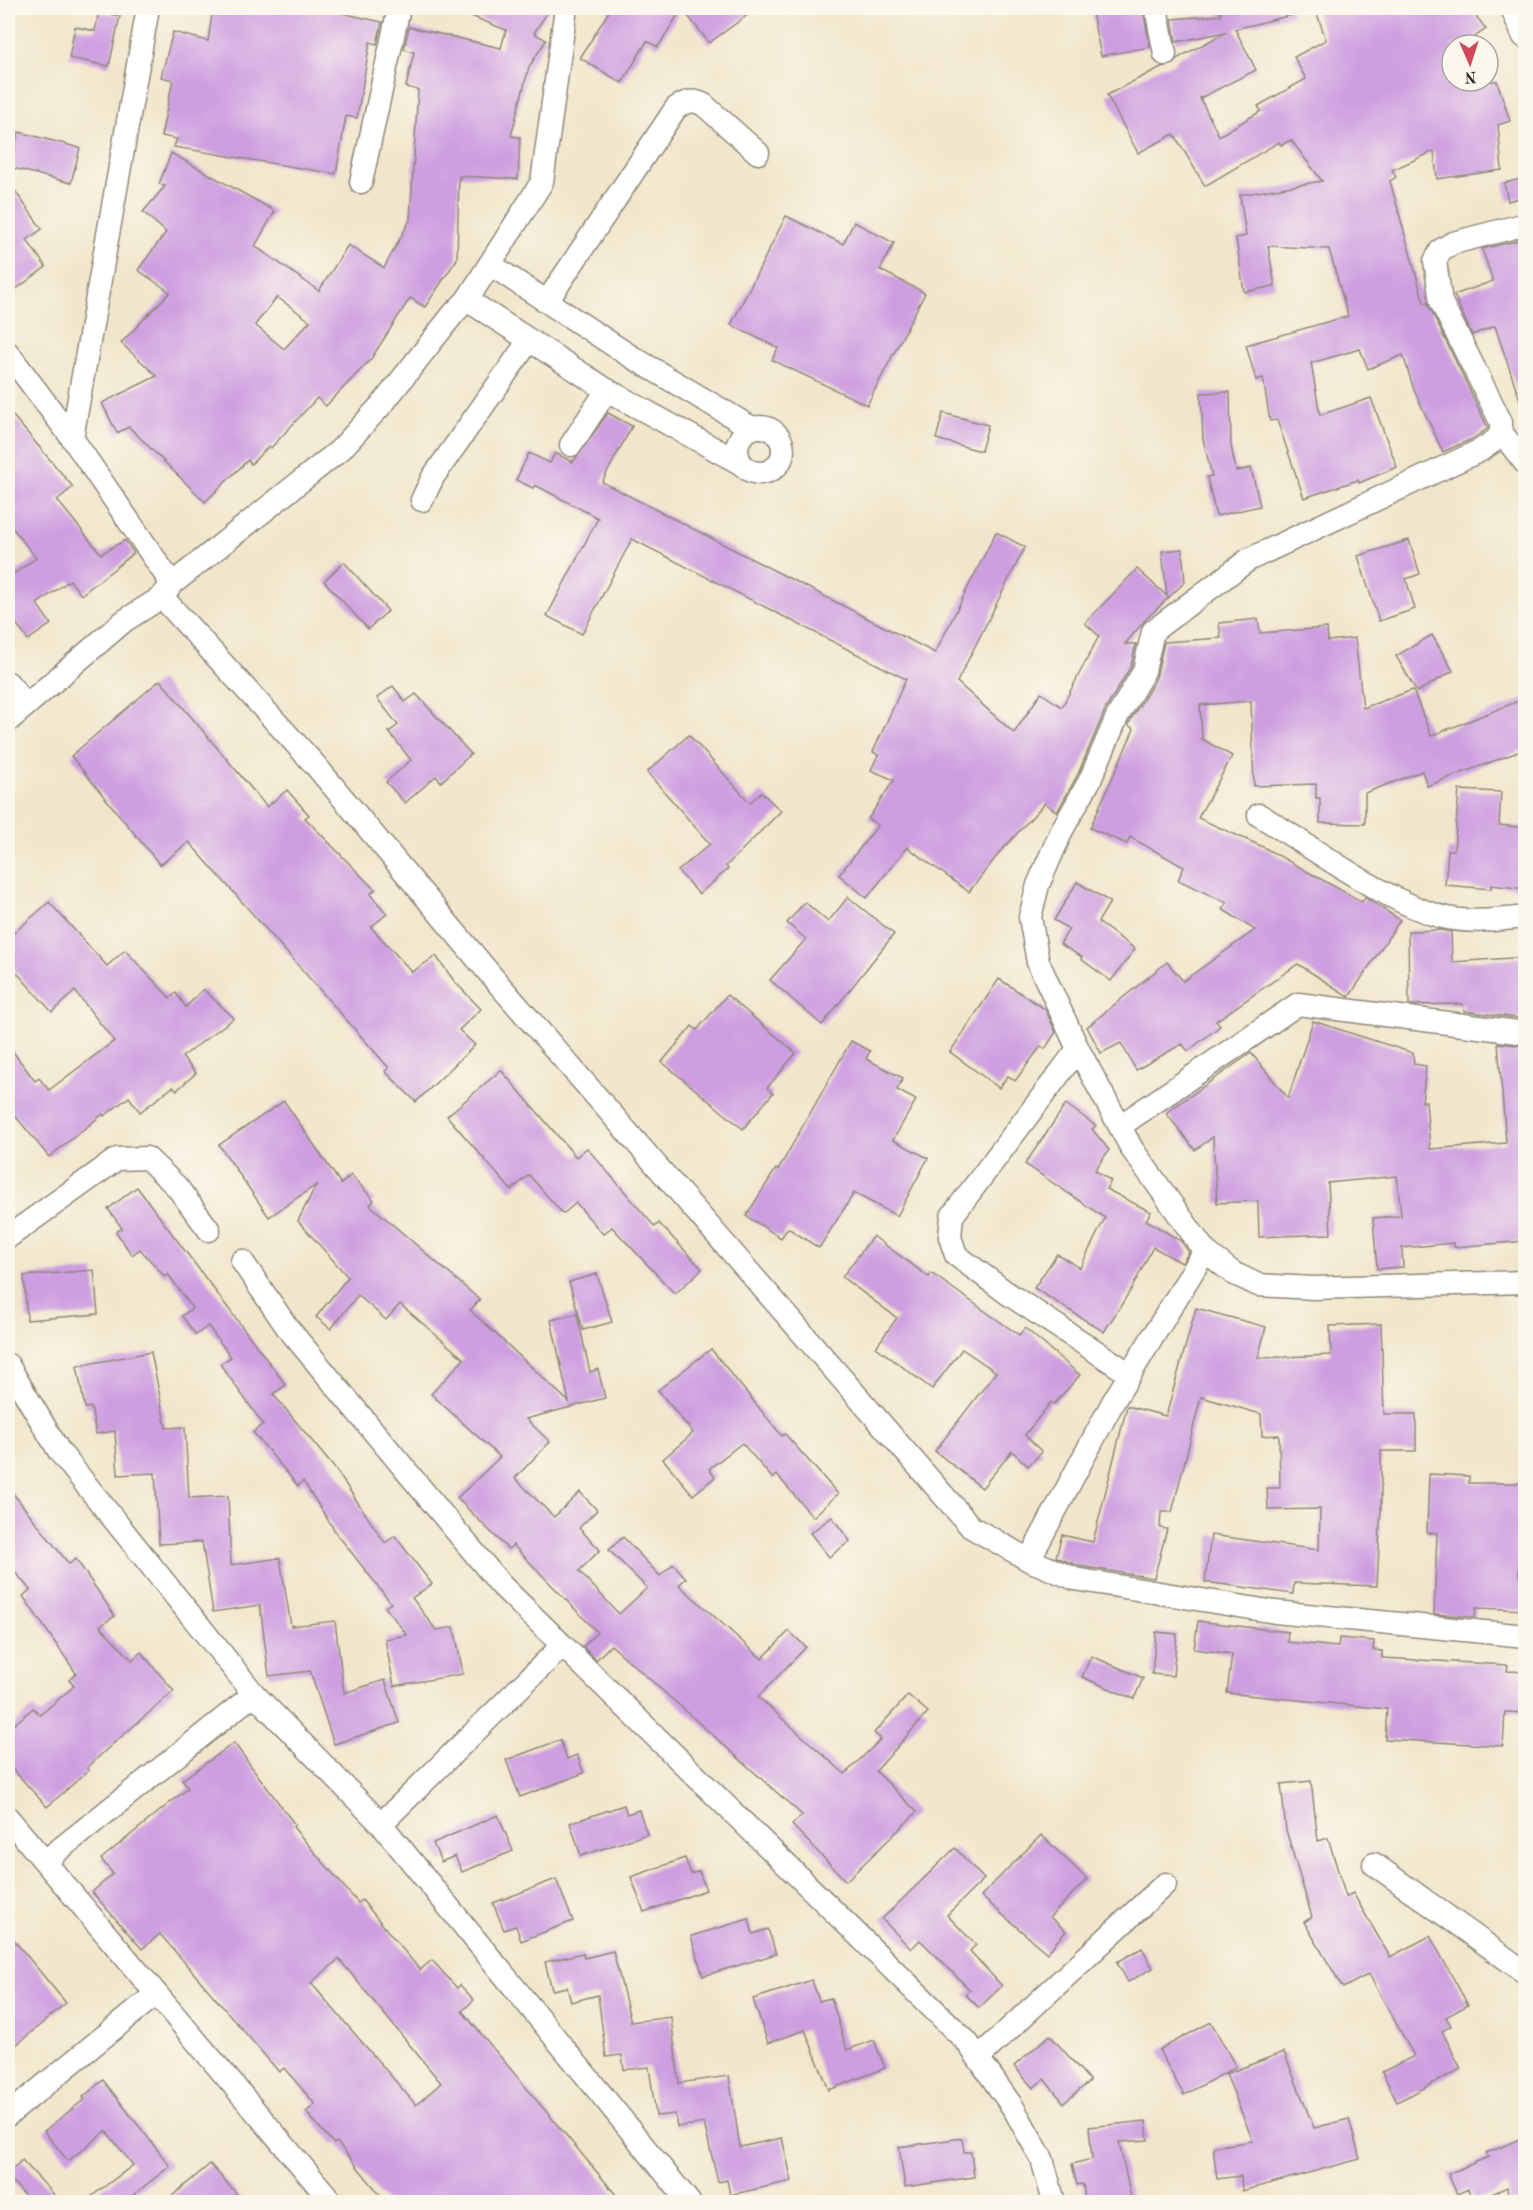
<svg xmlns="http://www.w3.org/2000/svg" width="1533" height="2210" font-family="'Old Standard TT',serif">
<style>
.building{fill:#cd9ee0;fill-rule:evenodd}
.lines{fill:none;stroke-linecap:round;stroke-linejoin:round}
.minor-casing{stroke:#8e887b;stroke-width:25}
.major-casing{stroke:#8e887b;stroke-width:31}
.minor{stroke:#fff;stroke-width:22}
.major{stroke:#fff;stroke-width:28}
</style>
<rect width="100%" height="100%" fill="#fbf7ec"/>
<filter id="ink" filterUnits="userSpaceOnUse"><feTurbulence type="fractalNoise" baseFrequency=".0167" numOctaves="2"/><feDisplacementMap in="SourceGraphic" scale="12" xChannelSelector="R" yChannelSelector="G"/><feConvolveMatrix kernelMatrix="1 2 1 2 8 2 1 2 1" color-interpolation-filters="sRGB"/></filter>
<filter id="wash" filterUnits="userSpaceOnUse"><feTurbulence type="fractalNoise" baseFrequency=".008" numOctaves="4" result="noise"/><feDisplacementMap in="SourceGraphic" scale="24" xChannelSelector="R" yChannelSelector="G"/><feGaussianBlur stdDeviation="1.35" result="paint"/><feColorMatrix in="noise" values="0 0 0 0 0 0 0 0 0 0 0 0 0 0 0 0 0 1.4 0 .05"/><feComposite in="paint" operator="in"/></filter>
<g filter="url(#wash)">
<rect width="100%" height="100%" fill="#f1e6cb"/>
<g id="blocks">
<g class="building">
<polygon points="213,8 319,8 382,22 377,44 370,42 357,118 346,116 336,174 174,147 177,139 161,136 173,80 161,77 173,32 208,41"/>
<path d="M451,8h99l-16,25 12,7 -17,27 -18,69 9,1 -2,42 -59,-3 -2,83 -32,48 -15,-9 -39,61 -45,47 -9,-8 -46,50 -2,-2 -18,18 -3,-4 -43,42 -76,-75 -12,6 -15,-30 55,-27 -36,-33 49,-51 -32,-22 28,-38 -23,-20 22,-26 -6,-2 12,-31 104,58 -20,35 64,45 29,-46 36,23 26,-48 8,-130 -12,-3 8,-35 -10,-3 5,-22 92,21 5,-18zM277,297l33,24 -26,28 -29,-24z"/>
<polygon points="611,8 757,8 709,43 682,8 658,47 647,41 622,83 580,58"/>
<polygon points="1091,8 1143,8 1150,47 1101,56"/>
<polygon points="1219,8 1291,8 1292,15 1235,29 1256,70 1200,98 1219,136 1261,111 1258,106 1306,79 1294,57 1326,40 1315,8 1470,8 1486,29 1463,45 1452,45 1452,81 1497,81 1510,121 1498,125 1502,170 1437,179 1434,151 1392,170 1396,177 1390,181 1424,303 1427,302 1488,428 1474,438 1443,452 1414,390 1403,355 1368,369 1360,349 1311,363 1320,415 1371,398 1397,467 1359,483 1358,480 1304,498 1277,420 1270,421 1263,378 1256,380 1246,345 1348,316 1329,249 1268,246 1275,286 1244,292 1236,238 1246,236 1240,195 1322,181 1291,140 1281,145 1279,142 1205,186 1174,134 1138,153 1107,95 1161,67 1173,64 1178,58 1226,32 1176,42 1172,19 1221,15"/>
<polygon points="99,12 120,16 109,66 69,58 75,27 95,31"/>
<polygon points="19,132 80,148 71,183 9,167"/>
<polygon points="1526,178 1526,196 1508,201 1504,183"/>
<polygon points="8,181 42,229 27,240 46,267 8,295"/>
<polygon points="786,216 843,244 854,222 894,243 880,270 925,293 867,405 772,360 778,348 731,325"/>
<polygon points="1520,240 1526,258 1526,406 1522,406 1495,326 1472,335 1454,295 1493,281 1482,249"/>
<polygon points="1230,392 1231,446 1236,471 1251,468 1260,506 1216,516 1207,477 1212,476 1203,439 1201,393"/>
<polygon points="8,410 73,487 57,500 101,554 125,540 134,553 81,595 70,580 37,604 51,624 28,640 8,612 8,578 36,558 8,522"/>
<polygon points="608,413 632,426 602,482 935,653 996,532 1025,547 957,682 1014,733 1041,693 1062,707 1099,636 1085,623 1137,569 1167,596 1162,551 1182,549 1185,582 1145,620 1125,644 1136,644 1131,666 1105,710 1078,774 1057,812 1045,803 1000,852 969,892 907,847 867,898 839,875 878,825 868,819 894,780 871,770 878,755 873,752 906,679 632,539 582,634 547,616 598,518 535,485 533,488 516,480 529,453 550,463 555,453 573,462"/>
<polygon points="943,413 988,425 981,451 936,439"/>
<polygon points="1409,540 1420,574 1406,579 1415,609 1379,621 1358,556"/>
<polygon points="344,562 388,611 368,629 324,581"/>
<polygon points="1258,619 1260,633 1327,628 1328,641 1355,638 1363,708 1413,690 1431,736 1526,698 1526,749 1427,786 1422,771 1365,793 1365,824 1320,823 1320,798 1316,798 1316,784 1254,786 1251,701 1200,705 1202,739 1232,756 1198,818 1263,847 1362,902 1365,897 1400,920 1349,997 1298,964 1216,1021 1220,1026 1188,1051 1182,1044 1136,1070 1121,1043 1101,1053 1087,1027 1167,962 1183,981 1255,930 1222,909 1227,903 1178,880 1184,867 1130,837 1127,844 1090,828 1134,729 1128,725 1129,723 1156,678 1164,642 1221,638 1219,623"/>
<polygon points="1432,635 1453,671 1417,692 1396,656"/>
<polygon points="160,680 267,807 287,790 309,815 305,818 375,890 370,894 387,914 371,927 412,972 436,956 455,982 481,1009 459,1030 475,1045 416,1102 385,1071 389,1068 189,842 160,865 71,756"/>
<polygon points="393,686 405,702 416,694 471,754 441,782 436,776 405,803 386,782 411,760 389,732 398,725 377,698"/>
<polygon points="689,735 750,803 761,792 781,811 726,866 728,869 699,894 678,871 710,844 647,772"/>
<polygon points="1459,790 1501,792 1499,825 1526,828 1526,889 1491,885 1491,889 1445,885 1448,850 1454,850"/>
<polygon points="1077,882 1110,902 1098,922 1135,949 1111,981 1081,959 1082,957 1060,944 1069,929 1054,920"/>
<polygon points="848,897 894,934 822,1025 770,980 806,939 787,923 805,902 828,922"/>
<polygon points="49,902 107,966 125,950 170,998 176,993 186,1007 203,989 234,1018 182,1057 196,1073 177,1090 173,1087 140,1112 129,1097 104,1116 103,1114 49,1157 8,1107 8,1045 35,1081 39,1078 49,1090 114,1041 75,991 52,1012 8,963 8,938"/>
<polygon points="1441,930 1451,932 1452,962 1526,957 1526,1019 1464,1011 1463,1004 1409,1005 1408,931"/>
<polygon points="999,979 1045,1009 1056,1032 1045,1049 1041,1046 1015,1081 1008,1076 999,1088 950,1052"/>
<polygon points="727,995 796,1053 767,1088 773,1093 743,1129 662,1062 692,1026 697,1030"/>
<polygon points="1313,1021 1413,1053 1414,1064 1426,1066 1422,1102 1426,1101 1430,1149 1506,1143 1498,1043 1526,1046 1526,1241 1454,1247 1454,1243 1402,1248 1403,1267 1377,1269 1373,1218 1401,1216 1397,1176 1328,1183 1331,1234 1259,1237 1258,1201 1217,1203 1213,1137 1195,1150 1166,1113 1251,1053 1288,1098"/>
<polygon points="851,1041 870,1051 866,1059 903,1078 897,1090 916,1100 893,1140 928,1158 897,1216 854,1193 819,1248 788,1228 781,1238 746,1216 776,1169 778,1170"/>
<polygon points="501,1070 576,1157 587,1148 655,1227 659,1223 702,1269 675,1294 612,1227 603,1234 576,1203 563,1214 529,1175 511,1190 447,1116"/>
<polygon points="284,1101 341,1184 351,1175 374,1200 370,1205 480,1300 470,1310 569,1402 551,1320 577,1314 590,1372 598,1369 605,1398 526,1419 550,1442 515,1478 554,1517 580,1492 597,1510 579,1528 600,1550 579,1571 619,1614 647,1588 609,1550 623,1537 660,1576 673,1564 686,1578 679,1585 762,1659 789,1631 806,1647 758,1697 845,1774 881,1739 874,1733 908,1695 928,1712 876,1771 917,1812 846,1881 792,1825 802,1815 707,1730 611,1645 596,1660 583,1647 597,1632 513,1545 508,1549 457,1498 500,1457 431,1394 464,1359 400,1304 386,1320 358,1295 331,1329 316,1317 348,1277 298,1221 316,1185 269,1217 219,1145"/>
<polygon points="1066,1104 1096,1126 1092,1129 1109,1150 1095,1170 1111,1181 1106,1189 1151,1212 1146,1220 1181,1241 1189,1252 1182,1263 1153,1247 1132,1288 1104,1332 1034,1288 1057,1254 1080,1268 1105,1218 1025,1164"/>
<polygon points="137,1187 286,1385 273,1394 336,1470 385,1543 395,1536 432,1584 412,1598 436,1630 454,1627 463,1674 394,1686 385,1639 407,1635 385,1607 391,1603 337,1534 303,1481 298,1486 253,1432 263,1424 220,1364 231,1357 208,1326 196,1335 182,1316 192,1308 168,1274 165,1277 140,1249 132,1255 116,1232 122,1228 108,1209"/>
<polygon points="873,1236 929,1277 931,1273 1019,1335 1025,1328 1080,1375 1054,1404 1051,1402 1025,1435 1042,1452 1028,1466 1012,1451 982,1488 935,1451 996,1372 962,1349 932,1389 876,1347 897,1318 842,1277"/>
<polygon points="94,1270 98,1314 27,1320 24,1276"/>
<polygon points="597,1274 612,1322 583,1330 569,1282"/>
<polygon points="1196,1308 1266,1327 1258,1358 1331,1355 1330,1326 1381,1324 1384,1414 1416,1414 1416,1451 1381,1451 1381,1507 1377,1586 1294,1583 1293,1594 1205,1582 1211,1535 1319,1550 1320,1509 1268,1510 1267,1488 1280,1488 1279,1435 1262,1436 1261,1414 1201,1397 1172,1512 1161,1512 1160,1528 1167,1529 1154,1578 1079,1566 1056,1557 1062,1535 1093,1542 1127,1406 1166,1416"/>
<polygon points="711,1349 782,1436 785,1434 838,1494 813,1517 777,1475 773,1479 742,1443 709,1469 715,1477 693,1495 663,1459 693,1433 658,1390"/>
<polygon points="151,1352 166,1428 185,1427 189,1498 228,1496 231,1565 280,1558 291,1626 335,1621 344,1693 385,1680 399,1723 334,1744 310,1671 269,1676 260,1605 213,1612 202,1542 159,1544 155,1473 118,1475 115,1431 96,1434 91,1407 85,1408 77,1366"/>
<polygon points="1429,1474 1469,1476 1469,1483 1526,1483 1526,1524 1520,1524 1519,1575 1526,1575 1526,1610 1476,1608 1475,1617 1434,1614 1437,1533 1427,1533"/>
<polygon points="8,1487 69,1564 76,1559 115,1616 100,1626 132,1660 141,1652 174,1691 106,1750 87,1768 89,1770 47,1807 8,1764 8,1730 33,1708 40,1715 74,1686 69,1680 76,1673 23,1596 30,1590 8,1563"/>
<polygon points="832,1517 850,1541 829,1557 810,1533"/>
<polygon points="1198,1621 1288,1632 1287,1642 1338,1647 1339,1638 1374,1641 1373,1650 1382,1651 1382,1658 1508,1665 1507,1671 1526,1672 1526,1713 1505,1712 1503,1746 1385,1739 1387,1709 1227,1693 1232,1654 1194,1649"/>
<polygon points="1156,1632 1177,1634 1173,1676 1152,1674"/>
<polygon points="1091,1656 1143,1678 1134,1699 1082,1677"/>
<polygon points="560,1740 567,1759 577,1755 584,1773 520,1797 506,1760"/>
<path d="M234,1743l61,82 -2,2 65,76 4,-3 58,70 12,-10 25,28 3,-3 14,15 -12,11 160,191h-236l-49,-60 -3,2 -28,-32 9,-8 -31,-36 -5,4 -119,-138 -18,15 -50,-57 21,-18 -12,-15 87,-71 -6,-8zM339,1959l102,124 -25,22 -105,-122z"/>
<polygon points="1311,1781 1318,1841 1328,1838 1346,1897 1353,1893 1390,1957 1430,1936 1468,2005 1446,2017 1451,2026 1442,2031 1461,2069 1397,2102 1382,2072 1414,2056 1369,1974 1343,1988 1304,1922 1312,1917 1286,1830 1281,1784"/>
<polygon points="624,1805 627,1814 639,1810 647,1834 581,1856 570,1823"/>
<polygon points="498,1815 513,1851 462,1872 455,1856 441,1862 433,1843"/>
<polygon points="1041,1835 1087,1879 1050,1917 1066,1931 1047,1953 981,1896"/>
<polygon points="955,1848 984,1879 947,1915 976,1945 970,1951 1002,1986 979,2008 965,1994 970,1990 920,1940 911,1949 882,1919"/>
<polygon points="685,1858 691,1874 699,1871 706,1890 644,1912 631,1877"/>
<polygon points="556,1879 573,1921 521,1941 516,1926 504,1930 493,1903"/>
<polygon points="749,1919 753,1934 768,1929 776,1954 703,1976 691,1936"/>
<polygon points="8,1933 66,2003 8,2052"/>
<polygon points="1142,1948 1153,1968 1128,1982 1117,1962"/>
<polygon points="613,1951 631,2022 671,2017 679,2083 729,2076 740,2147 782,2138 792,2181 730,2195 727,2180 718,2182 704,2123 677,2127 675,2114 656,2116 649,2067 624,2070 622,2055 606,2057 598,1995 571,2002 567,1987 552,1990 545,1962 583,1953 584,1958"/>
<polygon points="812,1980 819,2001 831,1998 847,2050 874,2040 885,2068 829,2090 805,2030 768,2043 753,1999"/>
<polygon points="1211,2022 1236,2067 1184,2095 1159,2050"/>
<polygon points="1050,2035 1090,2081 1064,2103 1044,2079 1033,2088 1014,2066"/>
<polygon points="1284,2052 1314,2128 1349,2119 1360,2159 1242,2191 1241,2176 1217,2179 1213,2147 1253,2141 1226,2074"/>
<polygon points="103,2080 170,2166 124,2202 84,2202 133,2165 106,2131 68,2161 44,2131 85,2099 83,2097"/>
<polygon points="1146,2121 1148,2140 1119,2142 1132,2202 1085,2202 1083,2184 1077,2185 1072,2164 1092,2159 1089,2127"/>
<polygon points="1526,2137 1526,2202 1509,2202 1507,2187 1474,2202 1468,2189 1457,2194 1448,2174 1488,2157 1486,2153"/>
<polygon points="962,2138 964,2152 971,2152 974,2177 905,2187 899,2147"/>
<polygon points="22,2160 61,2202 31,2202 8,2177 8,2173"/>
<polygon points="210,2164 244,2202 165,2202"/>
</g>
</g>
</g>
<g filter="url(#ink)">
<use href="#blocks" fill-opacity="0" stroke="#8e887b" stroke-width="1.5"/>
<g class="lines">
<g class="minor-casing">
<g id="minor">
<polyline points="1156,8 1165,54"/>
<polyline points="361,182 399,8"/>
<polyline points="1526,224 1453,243 1441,250 1435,261 1441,302 1501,422 1501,432 1497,439 1481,450 1248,560 1153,631 1144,671 1117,717 1090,780 1062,830 1038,885 1030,917 1038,962 1078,1049 1132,1149 1205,1251 1233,1273 1258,1285 1313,1288 1526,1282"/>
<polyline points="491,265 627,354 752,428"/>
<polyline points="467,300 607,390 740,463"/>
<path d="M548,300l128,-192c11,-7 17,-9 28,-3l54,48"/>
<polyline points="8,353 72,438 172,584"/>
<circle cx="760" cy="450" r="23"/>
<polyline points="1501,432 1526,464"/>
<polyline points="72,438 148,8"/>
<polyline points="571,445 607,390"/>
<polyline points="422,500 433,477 528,342"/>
<polyline points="162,597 316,766 495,980 971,1527 1029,1560 1075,1579 1275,1612 1526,1636"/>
<polyline points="8,683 26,705"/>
<polyline points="8,721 124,621 162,597 172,584 340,450 384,402 454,313 467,300 542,182 566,8"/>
<path d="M1259,815c53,32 122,84 180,101 28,8 58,4 87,1"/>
<polyline points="1078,1049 952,1216 950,1237 956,1255 1007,1293 1130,1374"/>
<polyline points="1120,1126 1298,1004 1526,1033"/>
<polyline points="8,1237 117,1159 147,1158 177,1187 209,1230"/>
<polyline points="242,1261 287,1327 501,1585 967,2042 1014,2109 1042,2159 1054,2202"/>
<polyline points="8,1365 59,1451 254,1694 381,1824 689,2202"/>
<polyline points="1029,1560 1113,1402 1205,1251"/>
<polyline points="8,1818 332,2202"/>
<polyline points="381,1824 562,1646"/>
<polyline points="45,1861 254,1694"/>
<polyline points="1374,1864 1526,1973"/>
<polyline points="979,2057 1165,1884"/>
<polyline points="8,2115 156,1994"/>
</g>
</g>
<g class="major-casing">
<polyline id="major" points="1515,8 1526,34"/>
</g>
<use href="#minor" class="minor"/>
<use href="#major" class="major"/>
</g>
</g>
<rect width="1533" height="2210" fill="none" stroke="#fbf7ec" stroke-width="30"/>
<g transform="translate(1470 63) rotate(177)"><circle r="28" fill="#fbf7ec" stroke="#a8a59f" stroke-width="1.5"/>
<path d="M0-4.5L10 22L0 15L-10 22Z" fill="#d1495b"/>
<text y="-9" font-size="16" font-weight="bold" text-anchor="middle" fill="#2b2b2b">N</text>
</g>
</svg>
